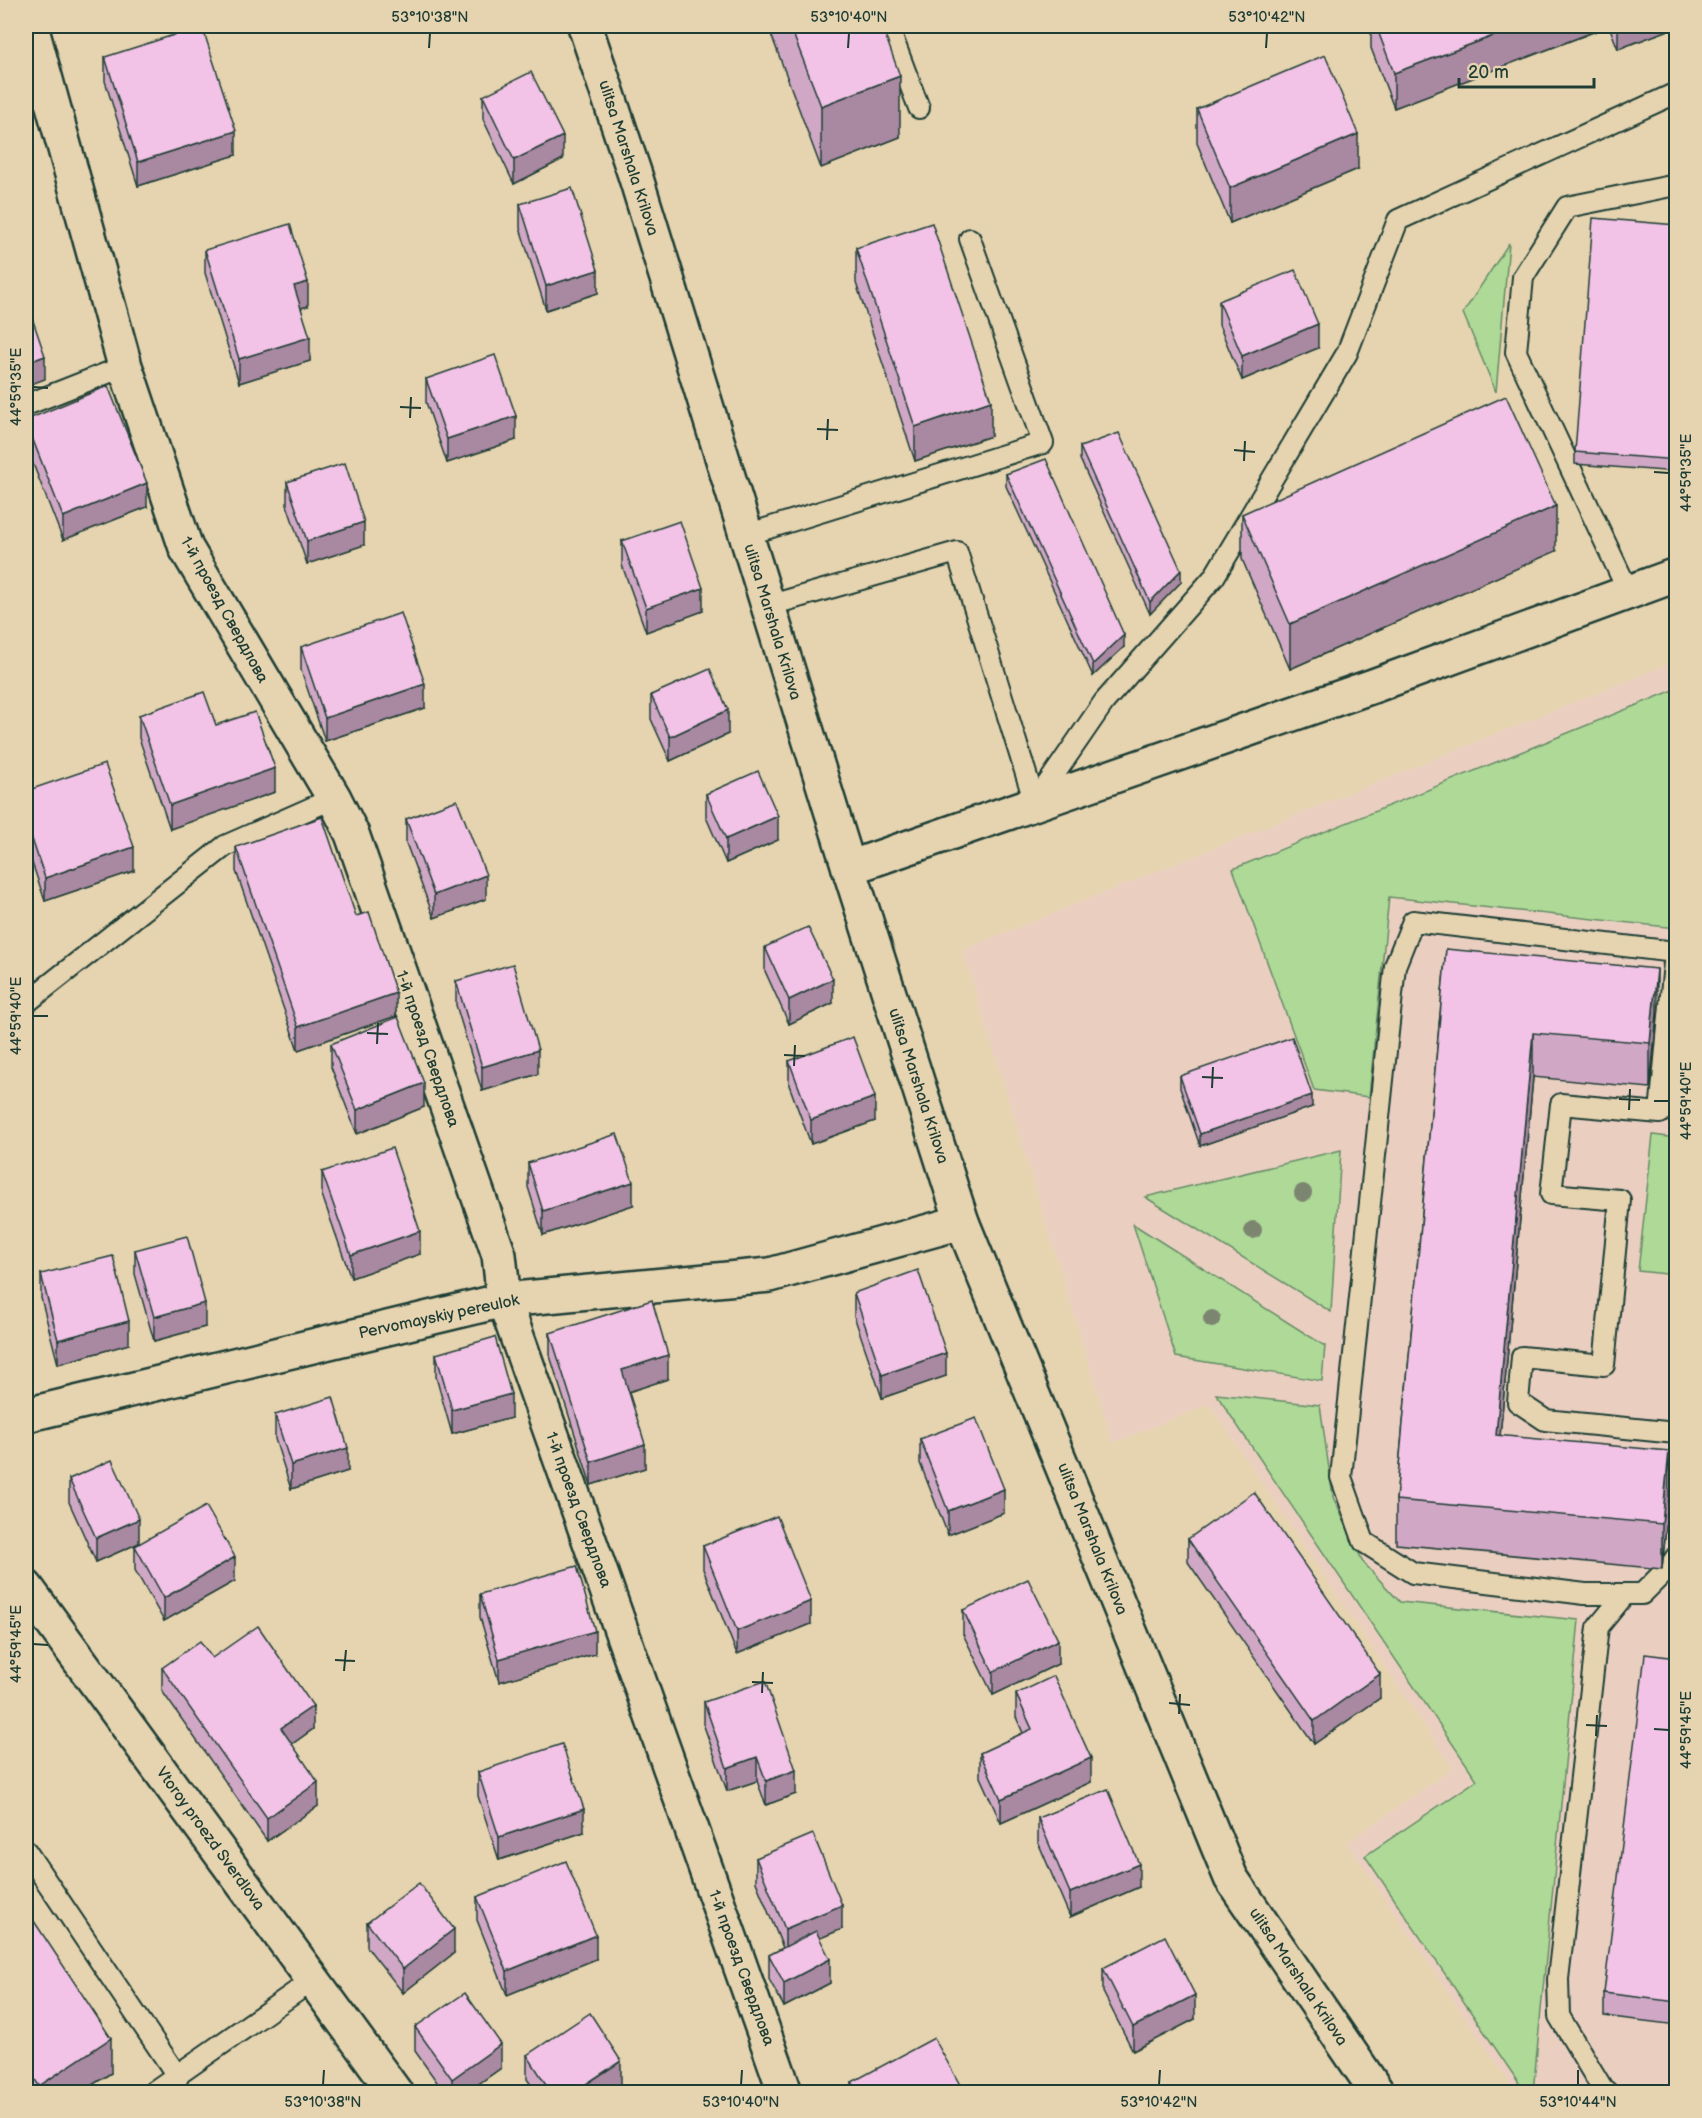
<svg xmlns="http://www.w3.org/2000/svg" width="1702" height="2118" font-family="'Balsamiq Sans',sans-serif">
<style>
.built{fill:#eacfc1}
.green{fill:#aed997;stroke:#668b66;stroke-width:1.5}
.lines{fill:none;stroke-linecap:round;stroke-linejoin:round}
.lane-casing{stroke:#1f3d34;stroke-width:24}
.street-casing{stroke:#1f3d34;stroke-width:38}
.lane{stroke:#e6d4b1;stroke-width:20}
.street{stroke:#e6d4b1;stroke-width:33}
.tree{fill:#7c856f}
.wall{fill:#d0a8c6;stroke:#1f3d34;stroke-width:1.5}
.shaded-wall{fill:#a988a1;stroke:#1f3d34;stroke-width:1.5}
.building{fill:#f2c3e6;stroke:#1f3d34;stroke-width:1.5}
.ticks{fill:none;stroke:#1f3d34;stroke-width:2}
.labels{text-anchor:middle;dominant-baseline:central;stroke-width:4.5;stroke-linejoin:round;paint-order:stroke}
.street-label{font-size:16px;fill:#1f3d34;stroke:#e6d4b1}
.neatline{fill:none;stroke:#1f3d34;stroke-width:2}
.ticks-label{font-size:15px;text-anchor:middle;fill:#1f3d34}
</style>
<rect width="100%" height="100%" fill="#e6d4b1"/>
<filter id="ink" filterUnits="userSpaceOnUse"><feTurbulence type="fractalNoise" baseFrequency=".0167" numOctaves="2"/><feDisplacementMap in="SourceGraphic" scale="12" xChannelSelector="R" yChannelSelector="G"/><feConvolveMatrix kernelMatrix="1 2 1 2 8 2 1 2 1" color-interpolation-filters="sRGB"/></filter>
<g filter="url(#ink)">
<polygon class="built" points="1676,661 1676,2092 1516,2092 1347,1843 1453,1768 1209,1404 1113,1443 963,950"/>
<g class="green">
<polygon points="1509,243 1496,392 1463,313"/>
<polygon points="1676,689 1676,928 1389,897 1369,1097 1314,1090 1233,869"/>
<polygon points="1653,1135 1676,1138 1676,1275 1638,1271"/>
<polygon points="1341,1150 1331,1312 1145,1197"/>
<polygon points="1133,1224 1325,1346 1322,1381 1176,1357"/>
<polygon points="1216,1394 1320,1405 1333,1497 1363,1562 1400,1602 1579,1620 1533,2092 1525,2092 1365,1856 1477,1780"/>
</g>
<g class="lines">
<g class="lane-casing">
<g id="lane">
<polyline points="888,26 919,108"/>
<polyline points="26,405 125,366"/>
<polyline points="746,535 1043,443 970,239"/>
<polyline points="1629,593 1516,352 1523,277 1567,207 1676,185"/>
<polyline points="767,606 957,552 1035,803"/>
<polyline points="1036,801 1104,702 1214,577 1347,353 1398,220 1676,93"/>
<polyline points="26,1003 225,846 334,798"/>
<polyline points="1676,1433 1545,1420 1518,1402 1522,1357 1604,1365 1620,1200 1551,1194 1561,1104 1660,1113 1675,952 1413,921 1395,966 1341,1477 1364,1542 1413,1573 1585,1594 1642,1594 1671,1565 1676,1557"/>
<polyline points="26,1851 178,2077"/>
<polyline points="153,2092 313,1980"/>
<polyline points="1607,2092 1602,2088 1559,2016 1558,1979 1598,1627 1625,1594"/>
</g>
</g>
<g class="street-casing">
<g id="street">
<polyline points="31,26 125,366 186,548 334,798 352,834 499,1255 504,1300 785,2092"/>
<polyline points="585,26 635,175 849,868 962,1222 1231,1878 1377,2092"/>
<polyline points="849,868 1373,686 1676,575"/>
<polyline points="26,1415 504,1300 770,1275 962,1222"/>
<polyline points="26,1587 395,2092"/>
</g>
</g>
<use href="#lane" class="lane"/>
<use href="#street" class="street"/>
</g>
<g class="tree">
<circle cx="1303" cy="1193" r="9"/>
<circle cx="1253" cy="1230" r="9"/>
<circle cx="1212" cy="1319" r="9"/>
</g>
<g class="wall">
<polygon points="768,26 882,26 900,137 821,168"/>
<polygon points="1371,26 1677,26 1677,27 1618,49 1609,26 1394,108 1371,48"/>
<polygon points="105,57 236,155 138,186 105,81"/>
<polygon points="483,96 563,159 514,184 483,119"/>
<polygon points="1197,109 1358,169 1230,223 1197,143"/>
<polygon points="520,204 598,293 546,310 520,228"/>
<polygon points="1677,225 1677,472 1575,464 1575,452"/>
<polygon points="856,248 991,436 915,461 856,283"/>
<polygon points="205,250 308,306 301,308 310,361 239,383 205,273"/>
<polygon points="1219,301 1318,348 1242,380 1219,325"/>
<polygon points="426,379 516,440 447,463 426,402"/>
<polygon points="26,420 147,507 63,540 26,446"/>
<polygon points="1080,447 1181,582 1150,614 1080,459"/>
<polygon points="1006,474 1124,647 1093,676 1006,486"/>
<polygon points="287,482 364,545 307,564 287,505"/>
<polygon points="1242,514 1556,551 1290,669 1242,559"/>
<polygon points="622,541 703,611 646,632 622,565"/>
<polygon points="301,647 425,708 325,741 301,670"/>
<polygon points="651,695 728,734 670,761 651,719"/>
<polygon points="139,715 216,725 275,792 170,829 139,738"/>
<polygon points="26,791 134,871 45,901 26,845"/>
<polygon points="706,794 778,840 726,863 706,817"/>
<polygon points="406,819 486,899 434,918 406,843"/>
<polygon points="236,847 356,916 396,1016 298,1050 236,871"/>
<polygon points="765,947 833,1003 789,1024 765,971"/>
<polygon points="1446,949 1657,1013 1650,1088 1533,1077 1500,1436 1669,1496 1662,1569 1396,1544 1396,1500"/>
<polygon points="456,981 538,1074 482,1091 456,1005"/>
<polygon points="331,1044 424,1107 357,1134 331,1067"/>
<polygon points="789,1061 875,1121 811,1144 789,1085"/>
<polygon points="1180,1076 1312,1107 1200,1146 1180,1088"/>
<polygon points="528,1163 633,1205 543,1235 528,1187"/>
<polygon points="322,1172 420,1254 351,1278 322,1195"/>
<polygon points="135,1250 205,1327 154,1341 135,1274"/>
<polygon points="41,1274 129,1344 58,1364 41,1298"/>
<polygon points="854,1293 946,1376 882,1398 854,1316"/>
<polygon points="550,1333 668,1379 628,1392 645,1468 591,1485 550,1356"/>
<polygon points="436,1354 511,1418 452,1434 436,1377"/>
<polygon points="275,1415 348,1471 291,1489 275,1439"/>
<polygon points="920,1439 1004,1513 948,1535 920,1463"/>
<polygon points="69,1479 139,1543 96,1562 69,1502"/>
<polygon points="1188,1539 1380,1698 1314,1744 1188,1562"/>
<polygon points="135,1546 235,1581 164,1621 135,1570"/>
<polygon points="703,1546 811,1624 737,1654 703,1569"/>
<polygon points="480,1594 595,1654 499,1682 480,1617"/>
<polygon points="963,1610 1058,1664 993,1695 963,1634"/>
<polygon points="212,1658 313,1729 292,1744 318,1806 267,1841 162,1691 162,1668"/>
<polygon points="1677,1658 1677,2025 1604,2016 1604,1993"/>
<polygon points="1016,1694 1091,1782 1001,1823 980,1777 980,1753 1023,1733 1016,1717"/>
<polygon points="704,1702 796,1794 766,1805 757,1781 727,1791 704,1726"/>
<polygon points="478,1772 584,1832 499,1860 478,1796"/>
<polygon points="1038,1818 1139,1887 1070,1917 1038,1842"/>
<polygon points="756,1858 842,1929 819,1938 830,1983 784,2007 769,1979 769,1955 783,1948 756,1882"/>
<polygon points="477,1897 596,1959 507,1995 477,1920"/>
<polygon points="26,1909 111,2073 81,2092 26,2092"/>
<polygon points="367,1923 454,1953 403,1993 367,1947"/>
<polygon points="1103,1968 1195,2019 1133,2051 1103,1992"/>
<polygon points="415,2027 501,2068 467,2092 444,2092 415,2051"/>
<polygon points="527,2055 621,2084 609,2092 536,2092 527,2079"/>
<polygon points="852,2082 964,2092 852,2092"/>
</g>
<g class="shaded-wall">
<polygon points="1520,26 1609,26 1394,108 1394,73"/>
<polygon points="1618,26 1677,26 1677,27 1618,49"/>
<polygon points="900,76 900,137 821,168 821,106"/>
<polygon points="236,131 236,155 138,186 138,162"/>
<polygon points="1358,134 1358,169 1230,223 1230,188"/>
<polygon points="563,136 563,159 514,184 514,160"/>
<polygon points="598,270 598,293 546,310 546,286"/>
<polygon points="308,282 308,306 294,310 294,286"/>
<polygon points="1318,324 1318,348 1242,380 1242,356"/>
<polygon points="310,337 310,361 239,383 239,359"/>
<polygon points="45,356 45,379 26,386 26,363"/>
<polygon points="991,401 991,436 915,461 915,427"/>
<polygon points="516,416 516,440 447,463 447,439"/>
<polygon points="147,483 147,507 63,540 63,517"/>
<polygon points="1556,506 1556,551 1290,669 1290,624"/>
<polygon points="364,522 364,545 307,564 307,541"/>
<polygon points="1181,570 1181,582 1150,614 1150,602"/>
<polygon points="703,588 703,611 646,632 646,608"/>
<polygon points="1124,635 1124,647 1093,676 1093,664"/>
<polygon points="425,684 425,708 325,741 325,718"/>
<polygon points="728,710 728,734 670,761 670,737"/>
<polygon points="275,768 275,792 170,829 170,805"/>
<polygon points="778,816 778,840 726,863 726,839"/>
<polygon points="134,847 134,871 45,901 45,878"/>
<polygon points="486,875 486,899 434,918 434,895"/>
<polygon points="1657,969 1657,1013 1650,1088 1650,1043"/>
<polygon points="833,979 833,1003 789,1024 789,1000"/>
<polygon points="396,993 396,1016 298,1050 298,1027"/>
<polygon points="1533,1033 1533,1077 1496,1480 1496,1435"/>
<polygon points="538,1050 538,1074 482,1091 482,1067"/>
<polygon points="424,1083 424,1107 357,1134 357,1110"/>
<polygon points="1312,1095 1312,1107 1200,1146 1200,1134"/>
<polygon points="875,1097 875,1121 811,1144 811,1120"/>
<polygon points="633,1182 633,1205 543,1235 543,1211"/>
<polygon points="420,1231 420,1254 351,1278 351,1255"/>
<polygon points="205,1303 205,1327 154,1341 154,1317"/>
<polygon points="129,1321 129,1344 58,1364 58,1340"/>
<polygon points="946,1353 946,1376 882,1398 882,1375"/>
<polygon points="668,1355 668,1379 622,1394 622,1370"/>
<polygon points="511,1394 511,1418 452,1434 452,1410"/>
<polygon points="645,1444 645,1468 591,1485 591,1462"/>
<polygon points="348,1448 348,1471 291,1489 291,1465"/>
<polygon points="1669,1451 1669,1496 1662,1569 1662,1524"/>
<polygon points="1004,1489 1004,1513 948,1535 948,1511"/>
<polygon points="139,1519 139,1543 96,1562 96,1538"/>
<polygon points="235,1557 235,1581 164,1621 164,1598"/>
<polygon points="811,1601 811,1624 737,1654 737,1631"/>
<polygon points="595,1631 595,1654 499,1682 499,1659"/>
<polygon points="1058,1640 1058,1664 993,1695 993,1672"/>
<polygon points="1380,1674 1380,1698 1314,1744 1314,1721"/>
<polygon points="313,1706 313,1729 281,1752 281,1728"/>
<polygon points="757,1757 757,1781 727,1791 727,1768"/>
<polygon points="1091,1758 1091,1782 1001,1823 1001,1799"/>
<polygon points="796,1770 796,1794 766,1805 766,1781"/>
<polygon points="318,1782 318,1806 267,1841 267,1818"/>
<polygon points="584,1809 584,1832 499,1860 499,1837"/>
<polygon points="1139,1864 1139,1887 1070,1917 1070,1893"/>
<polygon points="842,1905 842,1929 785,1953 785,1929"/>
<polygon points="454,1929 454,1953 403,1993 403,1969"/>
<polygon points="596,1935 596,1959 507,1995 507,1971"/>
<polygon points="830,1959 830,1983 784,2007 784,1983"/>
<polygon points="1195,1995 1195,2019 1133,2051 1133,2027"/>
<polygon points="111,2038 111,2073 81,2092 39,2092 39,2086"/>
<polygon points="501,2044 501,2068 467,2092 452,2092 452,2079"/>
<polygon points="621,2061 621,2084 609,2092 574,2092"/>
</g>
<g class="building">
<polygon points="202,26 236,131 138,162 105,57"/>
<polygon points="790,26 882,26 900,76 821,106"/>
<polygon points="1376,26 1520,26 1394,73"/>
<polygon points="1325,55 1358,134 1230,188 1197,109"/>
<polygon points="531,72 563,136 514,160 483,96"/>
<polygon points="572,188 598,270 546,286 520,204"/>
<polygon points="1593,218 1677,225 1677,460 1575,452"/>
<polygon points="932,223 991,401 915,427 856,248"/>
<polygon points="290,224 308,282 294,286 310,337 239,359 205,250"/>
<polygon points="1295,270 1318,324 1242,356 1219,301"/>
<polygon points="26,300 45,356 26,363"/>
<polygon points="495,355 516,416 447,439 426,379"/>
<polygon points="108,386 147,483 63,517 26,422 26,420"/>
<polygon points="1506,396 1556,506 1290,624 1242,514"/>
<polygon points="1119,433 1181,570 1150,602 1080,447"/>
<polygon points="1046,459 1124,635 1093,664 1006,474"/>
<polygon points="345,463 364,522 307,541 287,482"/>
<polygon points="680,521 703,588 646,608 622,541"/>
<polygon points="401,613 425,684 325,718 301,647"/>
<polygon points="710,669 728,710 670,737 651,695"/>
<polygon points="204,692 216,725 255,712 275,768 170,805 139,715"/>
<polygon points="105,764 134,847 45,878 26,821 26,791"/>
<polygon points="758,771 778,816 726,839 706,794"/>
<polygon points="457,800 486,875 434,895 406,819"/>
<polygon points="322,817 356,916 369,912 396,993 298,1027 236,847"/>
<polygon points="808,927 833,979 789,1000 765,947"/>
<polygon points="1446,949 1657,969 1650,1043 1533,1033 1496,1435 1669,1451 1662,1524 1396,1500"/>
<polygon points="513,964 538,1050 482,1067 456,981"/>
<polygon points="398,1017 424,1083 357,1110 331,1044"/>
<polygon points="853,1037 875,1097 811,1120 789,1061"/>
<polygon points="1292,1037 1312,1095 1200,1134 1180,1076"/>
<polygon points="617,1134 633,1182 543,1211 528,1163"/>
<polygon points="392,1148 420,1231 351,1255 322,1172"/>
<polygon points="187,1236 205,1303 154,1317 135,1250"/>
<polygon points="113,1256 129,1321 58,1340 41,1274"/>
<polygon points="918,1270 946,1353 882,1375 854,1293"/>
<polygon points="652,1300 668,1355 622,1370 645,1444 591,1462 550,1333"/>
<polygon points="495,1337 511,1394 452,1410 436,1354"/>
<polygon points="333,1397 348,1448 291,1465 275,1415"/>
<polygon points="976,1418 1004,1489 948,1511 920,1439"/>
<polygon points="112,1460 139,1519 96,1538 69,1479"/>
<polygon points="1254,1492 1380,1674 1314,1721 1188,1539"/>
<polygon points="206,1506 235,1557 164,1598 135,1546"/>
<polygon points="777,1516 811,1601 737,1631 703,1546"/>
<polygon points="577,1566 595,1631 499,1659 480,1594"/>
<polygon points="1028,1579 1058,1640 993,1672 963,1610"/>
<polygon points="258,1626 313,1706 281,1728 318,1782 267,1818 162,1668 200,1641 212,1658"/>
<polygon points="1645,1654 1677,1658 1677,2002 1604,1993"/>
<polygon points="1054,1676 1091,1758 1001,1799 980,1753 1032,1729 1016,1694"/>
<polygon points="765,1681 796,1770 766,1781 757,1757 727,1768 704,1702"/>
<polygon points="562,1744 584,1809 499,1837 478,1772"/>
<polygon points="1108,1789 1139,1864 1070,1893 1038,1818"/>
<polygon points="813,1834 842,1905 785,1929 756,1858"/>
<polygon points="566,1861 596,1935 507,1971 477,1897"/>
<polygon points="419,1883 454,1929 403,1969 367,1923"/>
<polygon points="26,1909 111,2038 39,2086 26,2065"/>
<polygon points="816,1931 830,1959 784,1983 769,1955"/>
<polygon points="1165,1936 1195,1995 1133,2027 1103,1968"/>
<polygon points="465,1993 501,2044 452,2079 415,2027"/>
<polygon points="590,2013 621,2061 574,2092 551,2092 527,2055"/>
<polygon points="934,2038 964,2092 858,2092 852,2082"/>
</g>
</g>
<path class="ticks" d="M429,48l1,-15M848,48l1,-15M1266,48l1,-15M33,387l15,1M400,407l21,1M410,418l1,-21M817,429l21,1M827,440l1,-21M1234,450l21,2M1244,461l1,-20M1654,472l15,1M33,1016h15M367,1033l21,1M377,1044l1,-21M784,1055l21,1M794,1066l1,-21M1202,1077l21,1M1212,1088l1,-21M1619,1099l21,1M1654,1101h15M1629,1110l1,-21M33,1644l15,1M335,1660l20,1M344,1671l2,-21M752,1682l21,1M762,1693l1,-21M1169,1703l21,2M1179,1714l1,-20M1586,1725l21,1M1654,1729l15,1M1596,1736l1,-21M323,2085l1,-15M741,2085l1,-15M1159,2085l1,-15M1578,2085v-15"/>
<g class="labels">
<g class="street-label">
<text transform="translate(628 158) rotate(72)">ulitsa Marshala Krilova</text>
<text transform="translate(224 610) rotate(61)">1-й проезд Свердлова</text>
<text transform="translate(772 622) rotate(73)">ulitsa Marshala Krilova</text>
<text transform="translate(427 1049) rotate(71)">1-й проезд Свердлова</text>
<text transform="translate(918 1086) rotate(72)">ulitsa Marshala Krilova</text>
<text transform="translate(439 1317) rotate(-12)">Pervomayskiy pereulok</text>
<text transform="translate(578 1510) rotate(70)">1-й проезд Свердлова</text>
<text transform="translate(1092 1539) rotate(68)">ulitsa Marshala Krilova</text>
<text transform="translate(210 1839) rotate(54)">Vtoroy proezd Sverdlova</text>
<text transform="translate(741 1968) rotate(70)">1-й проезд Свердлова</text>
<text transform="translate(1298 1977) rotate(56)">ulitsa Marshala Krilova</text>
</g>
</g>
<rect width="1702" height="2118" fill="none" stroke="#e6d4b1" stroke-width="66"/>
<path d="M1459 78v9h135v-9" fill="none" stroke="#1f3d34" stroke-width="3"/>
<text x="1468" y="78" font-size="18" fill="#1f3d34" stroke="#e6d4b1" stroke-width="4.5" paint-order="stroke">20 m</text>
<rect x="33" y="33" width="1636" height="2052" class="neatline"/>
<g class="ticks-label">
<text x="430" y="22">53°10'38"N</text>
<text x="849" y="22">53°10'40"N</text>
<text x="1267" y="22">53°10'42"N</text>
<text transform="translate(16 387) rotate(-90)" y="5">44°59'35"E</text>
<text transform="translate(1686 473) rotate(-90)" y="5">44°59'35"E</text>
<text transform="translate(16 1016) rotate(-90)" y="5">44°59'40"E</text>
<text transform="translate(1686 1101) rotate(-90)" y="5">44°59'40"E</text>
<text transform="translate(16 1644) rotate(-90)" y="5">44°59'45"E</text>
<text transform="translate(1686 1730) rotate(-90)" y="5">44°59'45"E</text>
<text x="323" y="2107">53°10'38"N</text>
<text x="741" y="2107">53°10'40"N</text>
<text x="1159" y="2107">53°10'42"N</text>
<text x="1578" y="2107">53°10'44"N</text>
</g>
</svg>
